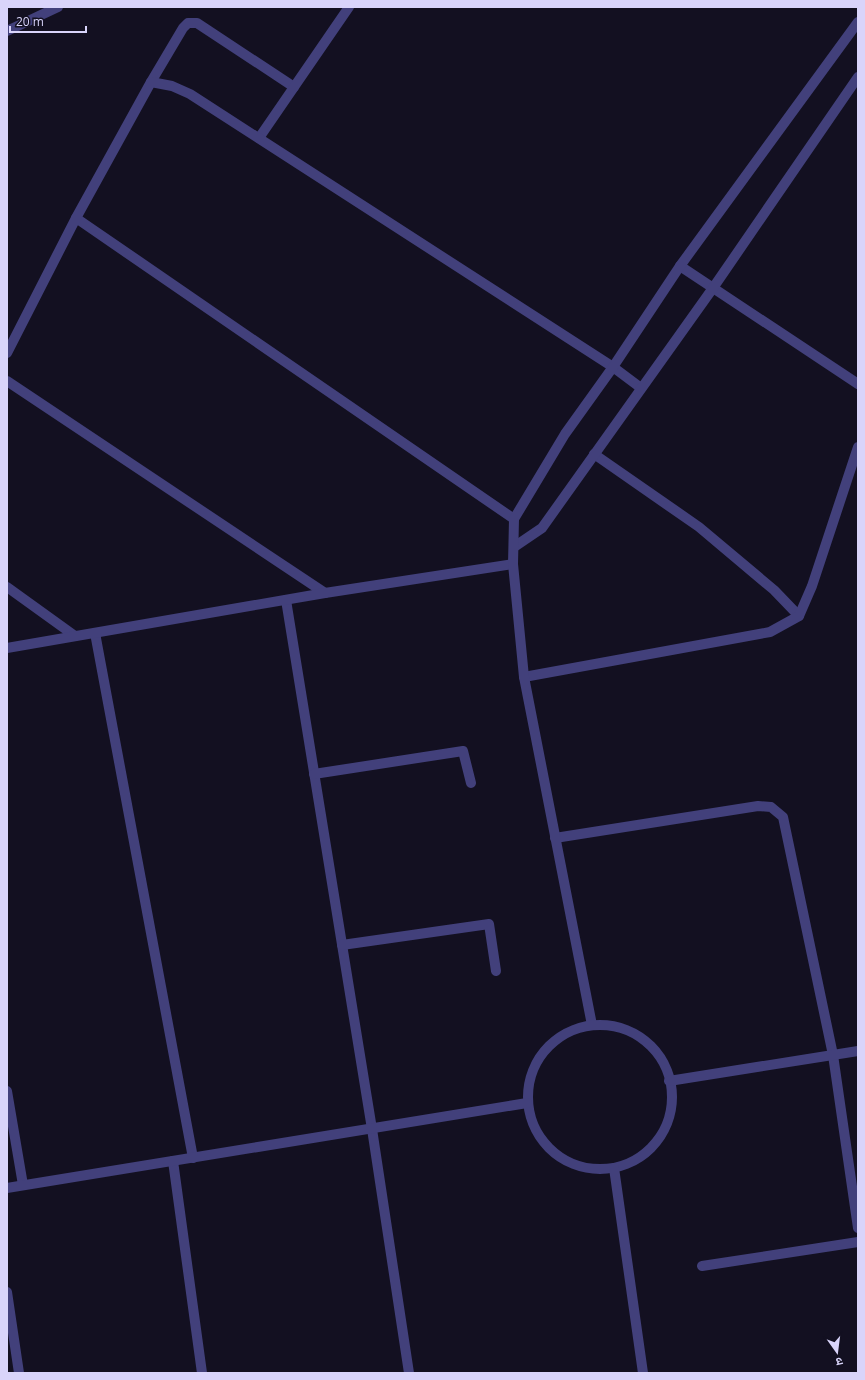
<svg xmlns="http://www.w3.org/2000/svg" width="865" height="1380" font-family="'Open Sans','Noto Sans Devanagari',sans-serif">
<style>
.lines{fill:none;stroke-linecap:round;stroke-linejoin:round}
.minor{stroke:#42407b;stroke-width:10}
</style>
<rect width="100%" height="100%" fill="#131021"/>
<g class="lines">
<g class="minor">
<polyline points="7,31 58,7"/>
<polyline points="151,82 183,28 188,23 197,23 294,87"/>
<polyline points="259,138 349,7"/>
<polyline points="76,218 514,519"/>
<polyline points="680,266 858,384"/>
<polyline points="7,353 76,218 151,82 172,86 190,94 613,367 641,388"/>
<polyline points="7,381 325,593"/>
<polyline points="594,454 699,527 774,590 799,616"/>
<polyline points="514,547 542,528 713,288 858,77"/>
<polyline points="7,587 75,636"/>
<polyline points="286,600 372,1129 409,1373"/>
<polyline points="95,633 193,1158"/>
<polyline points="7,648 325,593 513,564"/>
<polyline points="524,677 770,632 799,616 812,586 858,447"/>
<polyline points="314,774 463,751 471,783"/>
<polyline points="555,838 758,806 771,807 783,817 833,1055 858,1228"/>
<polyline points="342,945 489,924 496,971"/>
<polyline points="592,1025 524,677 513,564 514,519 565,434 613,367 680,266 858,22"/>
<circle cx="600" cy="1097" r="72"/>
<polyline points="669,1081 858,1051"/>
<polyline points="7,1091 23,1185"/>
<polyline points="173,1161 202,1373"/>
<polyline points="614,1168 643,1373"/>
<polyline points="7,1188 527,1103"/>
<polyline points="702,1266 858,1242"/>
<polyline points="7,1292 19,1373"/>
</g>
</g>
<rect width="865" height="1380" fill="none" stroke="#d9d4fa" stroke-width="16"/>
<g transform="translate(837 1352) rotate(166)" stroke="#131021" stroke-width="3" paint-order="stroke">
<path d="M0-3L7 15L0 10L-7 15Z" fill="#d9d4fa"/>
<text y="-6" font-size="11" font-weight="bold" text-anchor="middle" fill="#d9d4fa">उ</text>
</g>
<path d="M10 26v6h76v-6" fill="none" stroke="#d9d4fa" stroke-width="2"/>
<text x="16" y="26" font-size="12" fill="#d9d4fa" stroke="#131021" stroke-width="3" paint-order="stroke">20 m</text>
</svg>
